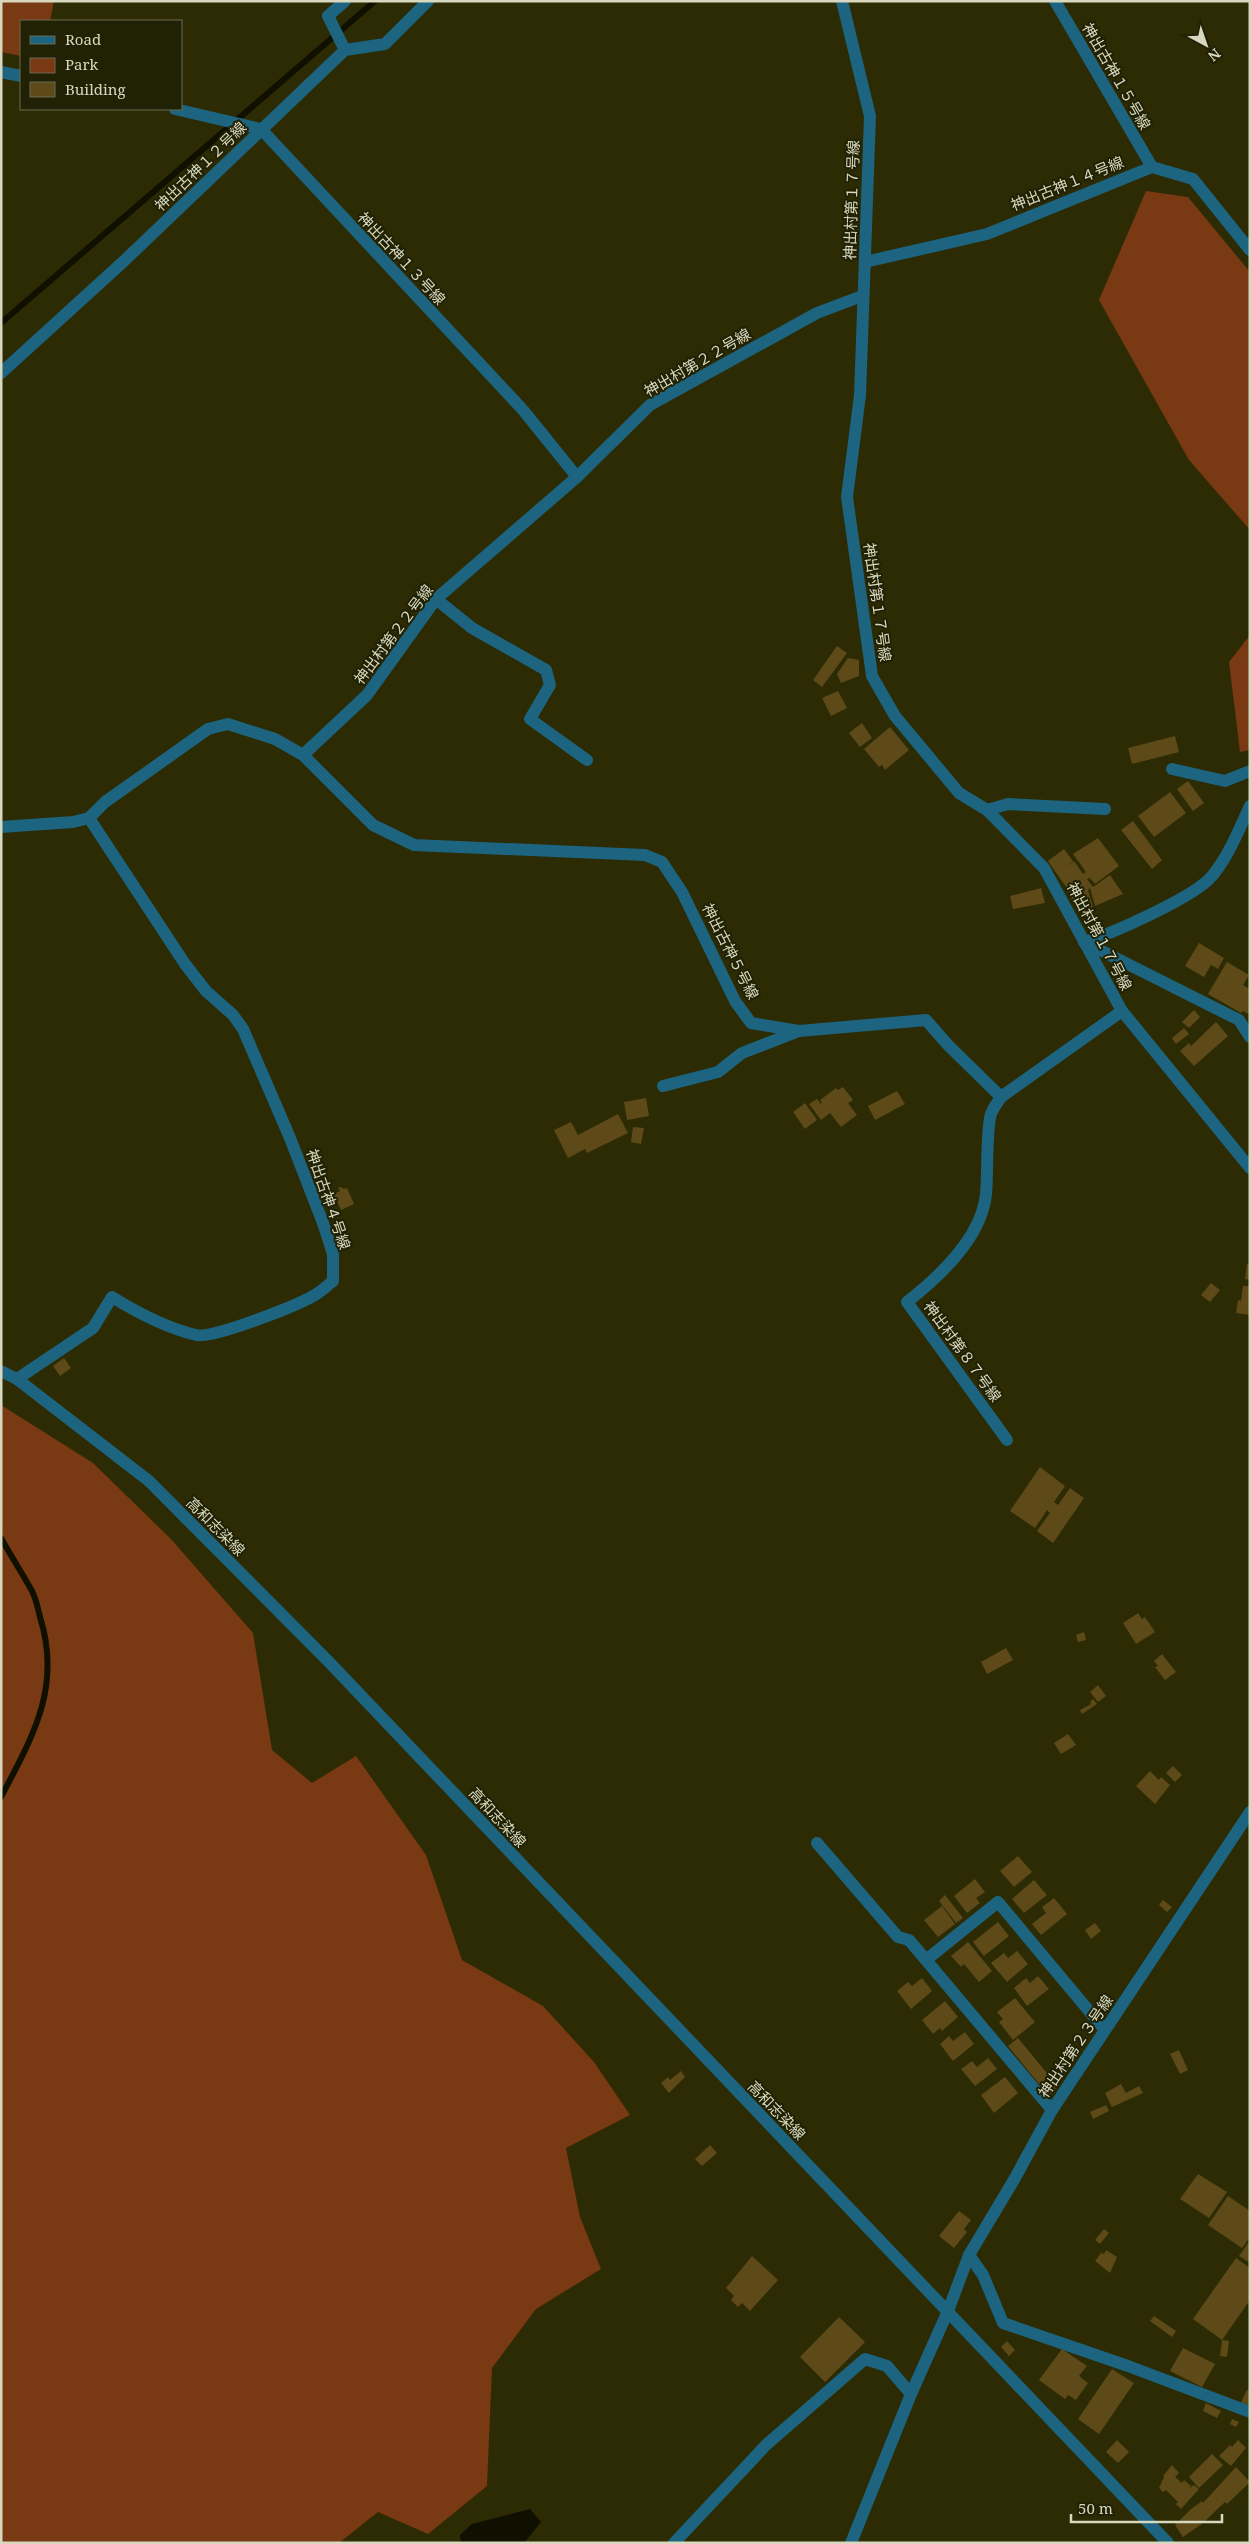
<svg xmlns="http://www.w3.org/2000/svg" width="1251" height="2544" font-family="'Noto Serif','Noto Sans JP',serif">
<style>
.green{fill:#793912}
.water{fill:#101001}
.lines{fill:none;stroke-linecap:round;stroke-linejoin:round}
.stream{stroke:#101001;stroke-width:6}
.building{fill:#5d4a18}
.minor{stroke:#1c647f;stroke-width:12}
.tertiary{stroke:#1c647f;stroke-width:12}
.labels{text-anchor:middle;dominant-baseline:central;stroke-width:4;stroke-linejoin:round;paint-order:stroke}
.street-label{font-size:15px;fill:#d8d8be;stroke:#212106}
</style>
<rect width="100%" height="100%" fill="#2c2b03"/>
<g class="green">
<polygon points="1,1 54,1 50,21 21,21 21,56 1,52"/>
<polygon points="1146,191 1188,197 1250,272 1250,530 1189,460 1099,300"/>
<polygon points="1250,635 1250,750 1240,752 1229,662"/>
<polygon points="1,1405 93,1463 171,1539 253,1633 272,1750 312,1783 356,1756 426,1855 462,1960 543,2006 594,2062 630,2115 566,2148 580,2217 601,2269 536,2309 492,2368 487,2486 428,2534 378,2512 339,2543 1,2543"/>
</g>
<polygon class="water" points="530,2509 541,2522 524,2543 461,2543 460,2535 472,2524"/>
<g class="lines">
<g class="stream">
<polyline points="1,323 375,1"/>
<path d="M1,1538c10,18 21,35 31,53 4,8 6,17 8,26 22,70 -7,119 -39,180"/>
</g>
</g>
<g class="building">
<polygon points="837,646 847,653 822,687 813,680"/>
<polygon points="848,658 859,660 859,676 841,683 837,674"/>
<polygon points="838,691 847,708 831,716 822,698"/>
<polygon points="862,723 872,738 860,747 849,733"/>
<polygon points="890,727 909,750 885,770 882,765 879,767 864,749"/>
<polygon points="1175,736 1179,752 1132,764 1128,748"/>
<polygon points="1188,781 1204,803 1193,811 1177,789"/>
<polygon points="1170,792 1186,813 1154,837 1138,816"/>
<polygon points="1133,821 1162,860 1152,869 1121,830"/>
<polygon points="1098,838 1119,866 1095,884 1090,878 1087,879 1093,887 1110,875 1123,894 1095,906 1090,888 1088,890 1093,907 1080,911 1071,898 1074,896 1078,901 1074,895 1073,897 1048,861 1064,849 1073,861 1066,867 1074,861 1083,874 1086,872 1073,854"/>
<polygon points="1041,888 1045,903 1013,909 1010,896"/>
<polygon points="1199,943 1224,958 1218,969 1211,965 1204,977 1185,966"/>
<polygon points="1227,962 1249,975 1243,985 1248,988 1250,985 1250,1015 1243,1011 1241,1013 1208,994"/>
<polygon points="1194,1010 1200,1017 1189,1028 1182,1022"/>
<polygon points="1216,1022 1228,1036 1194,1066 1180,1051 1189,1043 1191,1046"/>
<polygon points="1184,1028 1189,1034 1176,1044 1172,1038"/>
<polygon points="843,1087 853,1100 848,1103 857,1115 841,1127 830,1113 821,1120 809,1104 817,1099 821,1104 822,1103 820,1100 836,1088 838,1090"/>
<polygon points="897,1091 905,1104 875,1120 868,1106"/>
<polygon points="646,1098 649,1116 627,1120 624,1102"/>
<polygon points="805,1103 817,1120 805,1129 793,1112"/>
<polygon points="618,1114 628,1133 587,1153 585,1149 568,1158 554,1130 571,1122 578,1135"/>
<polygon points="633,1127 644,1128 641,1144 631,1142"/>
<polygon points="342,1187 343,1189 347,1188 354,1204 341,1210 334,1194 340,1191 338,1188"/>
<polygon points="1247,1264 1250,1264 1250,1280 1245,1279"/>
<polygon points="1211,1283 1220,1290 1210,1302 1201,1295"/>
<polygon points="1243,1286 1250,1286 1250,1315 1236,1313 1238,1300 1241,1301"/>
<polygon points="64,1358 71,1368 60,1376 53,1366"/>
<polygon points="1040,1467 1065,1486 1054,1502 1058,1505 1070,1488 1084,1498 1053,1543 1037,1531 1050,1513 1047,1510 1035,1528 1010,1511"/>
<polygon points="1138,1613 1142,1619 1145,1617 1155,1632 1136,1644 1123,1623"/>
<polygon points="1084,1632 1086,1640 1078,1642 1076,1635"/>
<polygon points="1006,1648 1013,1660 987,1674 981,1662"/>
<polygon points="1162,1654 1176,1672 1165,1680 1155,1667 1158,1666 1154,1661"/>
<polygon points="1098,1685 1106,1696 1098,1702 1090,1692"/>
<polygon points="1093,1699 1097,1704 1082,1714 1080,1710 1091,1704 1090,1702"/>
<polygon points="1068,1734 1076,1745 1061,1754 1054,1743"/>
<polygon points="1173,1766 1182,1775 1175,1782 1166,1773"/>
<polygon points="1150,1771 1159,1780 1161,1777 1170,1785 1155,1804 1136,1786"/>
<polygon points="1018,1856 1032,1872 1014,1887 1000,1871"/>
<polygon points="975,1879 985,1892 976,1898 980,1903 967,1913 954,1896"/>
<polygon points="1034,1880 1047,1895 1024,1913 1012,1899"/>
<polygon points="945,1895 963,1918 956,1923 939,1901"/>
<polygon points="1054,1898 1067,1914 1041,1935 1032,1924 1046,1913 1042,1907"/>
<polygon points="1163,1900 1172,1907 1167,1912 1159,1905"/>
<polygon points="942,1906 955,1924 938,1937 924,1920"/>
<polygon points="998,1922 1009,1936 984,1956 973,1942"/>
<polygon points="1095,1923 1101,1931 1091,1939 1085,1930"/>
<polygon points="968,1942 992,1971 979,1982 964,1964 961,1967 951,1956"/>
<polygon points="1017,1951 1028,1964 1007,1982 991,1963 1004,1953 1008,1958"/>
<polygon points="1038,1976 1049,1989 1027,2006 1014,1988 1026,1978 1030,1983"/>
<polygon points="922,1978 932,1991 911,2009 897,1991 908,1982 912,1986"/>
<polygon points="1015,1998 1035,2022 1013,2040 999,2022 1003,2019 997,2012"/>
<polygon points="945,2001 958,2017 942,2031 940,2028 933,2034 922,2020"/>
<polygon points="965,2032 974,2044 953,2061 940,2044 949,2036 953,2041"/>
<polygon points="1018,2038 1051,2078 1059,2084 1051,2094 1048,2095 1008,2046"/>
<polygon points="1179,2050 1188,2070 1180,2074 1170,2054"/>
<polygon points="988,2058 997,2069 975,2086 961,2069 972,2061 977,2067"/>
<polygon points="681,2071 685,2077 669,2093 661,2083 668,2077 670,2080"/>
<polygon points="1005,2077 1018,2093 994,2113 981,2095"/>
<polygon points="1121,2084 1126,2093 1139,2086 1143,2093 1112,2107 1105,2093"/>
<polygon points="1106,2105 1109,2111 1093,2119 1090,2112"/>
<polygon points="710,2145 717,2153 702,2166 695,2159"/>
<polygon points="1198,2174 1227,2192 1209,2218 1180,2199"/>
<polygon points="1228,2196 1250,2211 1250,2237 1242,2248 1208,2225"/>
<polygon points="959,2211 971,2220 964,2229 967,2232 954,2248 939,2236"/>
<polygon points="1104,2229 1109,2233 1100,2244 1095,2240"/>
<polygon points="1250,2240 1250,2263 1239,2256"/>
<polygon points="1106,2250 1117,2257 1110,2273 1095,2261 1101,2253 1104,2254"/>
<polygon points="752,2256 778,2280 750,2311 742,2303 738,2307 731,2300 734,2296 726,2288"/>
<polygon points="1236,2258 1250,2268 1250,2300 1222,2340 1193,2319"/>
<polygon points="1154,2316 1176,2331 1172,2337 1150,2321"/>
<polygon points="839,2317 865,2342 825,2382 800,2357"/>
<polygon points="1222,2340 1229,2341 1227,2357 1220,2356"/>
<polygon points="1007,2341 1015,2350 1009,2356 1001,2347"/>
<polygon points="1183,2348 1215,2364 1202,2387 1170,2371"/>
<polygon points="1062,2349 1087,2366 1079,2376 1088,2383 1076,2400 1068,2395 1065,2399 1039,2380"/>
<polygon points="1112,2369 1134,2383 1099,2434 1078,2419"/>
<polygon points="1247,2390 1250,2391 1250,2406 1241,2402"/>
<polygon points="1206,2403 1221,2411 1217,2418 1203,2411"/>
<polygon points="1232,2419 1239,2422 1236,2427 1230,2424"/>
<polygon points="1117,2440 1129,2452 1118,2463 1106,2452"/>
<polygon points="1238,2440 1246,2448 1231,2466 1219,2456 1230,2445 1232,2447"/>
<polygon points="1212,2454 1223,2465 1199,2488 1189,2477"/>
<polygon points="1172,2465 1179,2473 1175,2477 1182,2483 1184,2480 1191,2486 1188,2489 1194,2485 1199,2489 1181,2509 1176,2504 1178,2502 1166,2490 1163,2492 1159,2488 1164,2477 1163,2476"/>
<polygon points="1236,2467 1250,2482 1227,2504 1225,2502 1203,2523 1183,2537 1175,2525 1190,2510 1202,2501 1203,2503"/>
</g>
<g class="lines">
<g class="minor">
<polyline points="842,1 870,116 860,395 847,497 872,676 895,716 959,793 987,810 1044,868 1122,1011 1250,1168"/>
<polyline points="1055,1 1152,167"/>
<polyline points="345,50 328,16 345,1"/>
<polyline points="1,72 21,76"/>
<polyline points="175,109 261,129 523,410 577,477"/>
<polyline points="865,262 987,234 1152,167 1193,179 1250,250"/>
<polyline points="1,373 124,261 345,50 385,44 428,1"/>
<polyline points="436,599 472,628 546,670 550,685 530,719 587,760"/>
<polyline points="303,755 373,825 414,845 645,855 662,862 682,892 735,1001 751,1023 799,1031 926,1020 948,1045 1001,1097 1122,1011"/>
<polyline points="1172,769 1225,781 1250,771"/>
<polyline points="987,810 1008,804 1105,809"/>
<polyline points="1,827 73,822 89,818 105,802 208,729 228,724 275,739 303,755 367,695 436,599 577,477 650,405 817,313 862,296"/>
<path d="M1084,942c27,-8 111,-45 128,-66 17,-20 27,-47 38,-70"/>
<polyline points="1084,942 1239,1020 1250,1037"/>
<polyline points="663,1086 718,1072 742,1053 799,1031"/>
<path d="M1001,1097c-3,5 -8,11 -10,17 -5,15 -3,61 -5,80 -4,43 -47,83 -79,108l100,138"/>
<path d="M17,1379l76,-51 19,-31c26,16 54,31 84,38 17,4 106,-31 122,-42 6,-4 10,-8 15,-12v-27l-10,-31 -33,-85 -47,-109 -10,-14 -27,-24 -21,-27 -96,-146"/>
<polyline points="817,1843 898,1937 909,1940 926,1960 1052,2110"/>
<polyline points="926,1960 998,1902 1105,2030"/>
<polyline points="969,2255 983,2275 1003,2323 1128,2366 1250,2412"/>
<polyline points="674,2543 766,2445 865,2359 887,2366 911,2394"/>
<polyline points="851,2543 911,2394 948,2311 969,2255 1015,2178 1052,2110 1250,1812"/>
</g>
<polyline class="tertiary" points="1,1371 17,1379 149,1481 329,1662 1168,2543"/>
</g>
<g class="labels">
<g class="street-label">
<text transform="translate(1117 76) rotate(60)">神出古神１５号線</text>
<text transform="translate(200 166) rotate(-44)">神出古神１２号線</text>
<text transform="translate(1067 183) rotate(-22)">神出古神１４号線</text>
<text transform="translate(851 200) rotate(-88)">神出村第１７号線</text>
<text transform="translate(402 258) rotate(47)">神出古神１３号線</text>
<text transform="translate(697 362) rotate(-30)">神出村第２２号線</text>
<text transform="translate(878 602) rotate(82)">神出村第１７号線</text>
<text transform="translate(393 634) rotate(-53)">神出村第２２号線</text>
<text transform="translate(1100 936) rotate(62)">神出村第１７号線</text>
<text transform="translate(731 951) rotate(63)">神出古神５号線</text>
<text transform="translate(329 1199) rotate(71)">神出古神４号線</text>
<text transform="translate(963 1351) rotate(54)">神出村第８７号線</text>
<text transform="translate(216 1526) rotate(45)">高和志染線</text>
<text transform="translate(498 1817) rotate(47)">高和志染線</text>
<text transform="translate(1075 2046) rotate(-56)">神出村第２３号線</text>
<text transform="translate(777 2110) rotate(46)">高和志染線</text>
</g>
</g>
<rect width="1251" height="2544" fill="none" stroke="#d8d8be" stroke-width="5"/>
<rect x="20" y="20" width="162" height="90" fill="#212106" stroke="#6a6a50"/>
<rect x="30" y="36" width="25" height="8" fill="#1c647f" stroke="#6a6a50"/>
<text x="65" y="45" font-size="15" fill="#d8d8be">Road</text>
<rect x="30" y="58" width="25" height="15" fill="#793912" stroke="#6a6a50"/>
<text x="65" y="70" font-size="15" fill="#d8d8be">Park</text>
<rect x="30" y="82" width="25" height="15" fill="#5d4a18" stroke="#6a6a50"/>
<text x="65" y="95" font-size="15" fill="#d8d8be">Building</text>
<g transform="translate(1206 45) rotate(140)" stroke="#212106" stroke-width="4" paint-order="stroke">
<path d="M0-4L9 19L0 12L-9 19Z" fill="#d8d8be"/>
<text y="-8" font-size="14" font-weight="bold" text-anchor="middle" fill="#d8d8be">N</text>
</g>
<path d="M1071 2514v8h151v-8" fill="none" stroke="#d8d8be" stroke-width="2.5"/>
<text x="1078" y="2514" font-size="15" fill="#d8d8be" stroke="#212106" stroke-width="4" paint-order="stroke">50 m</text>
</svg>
